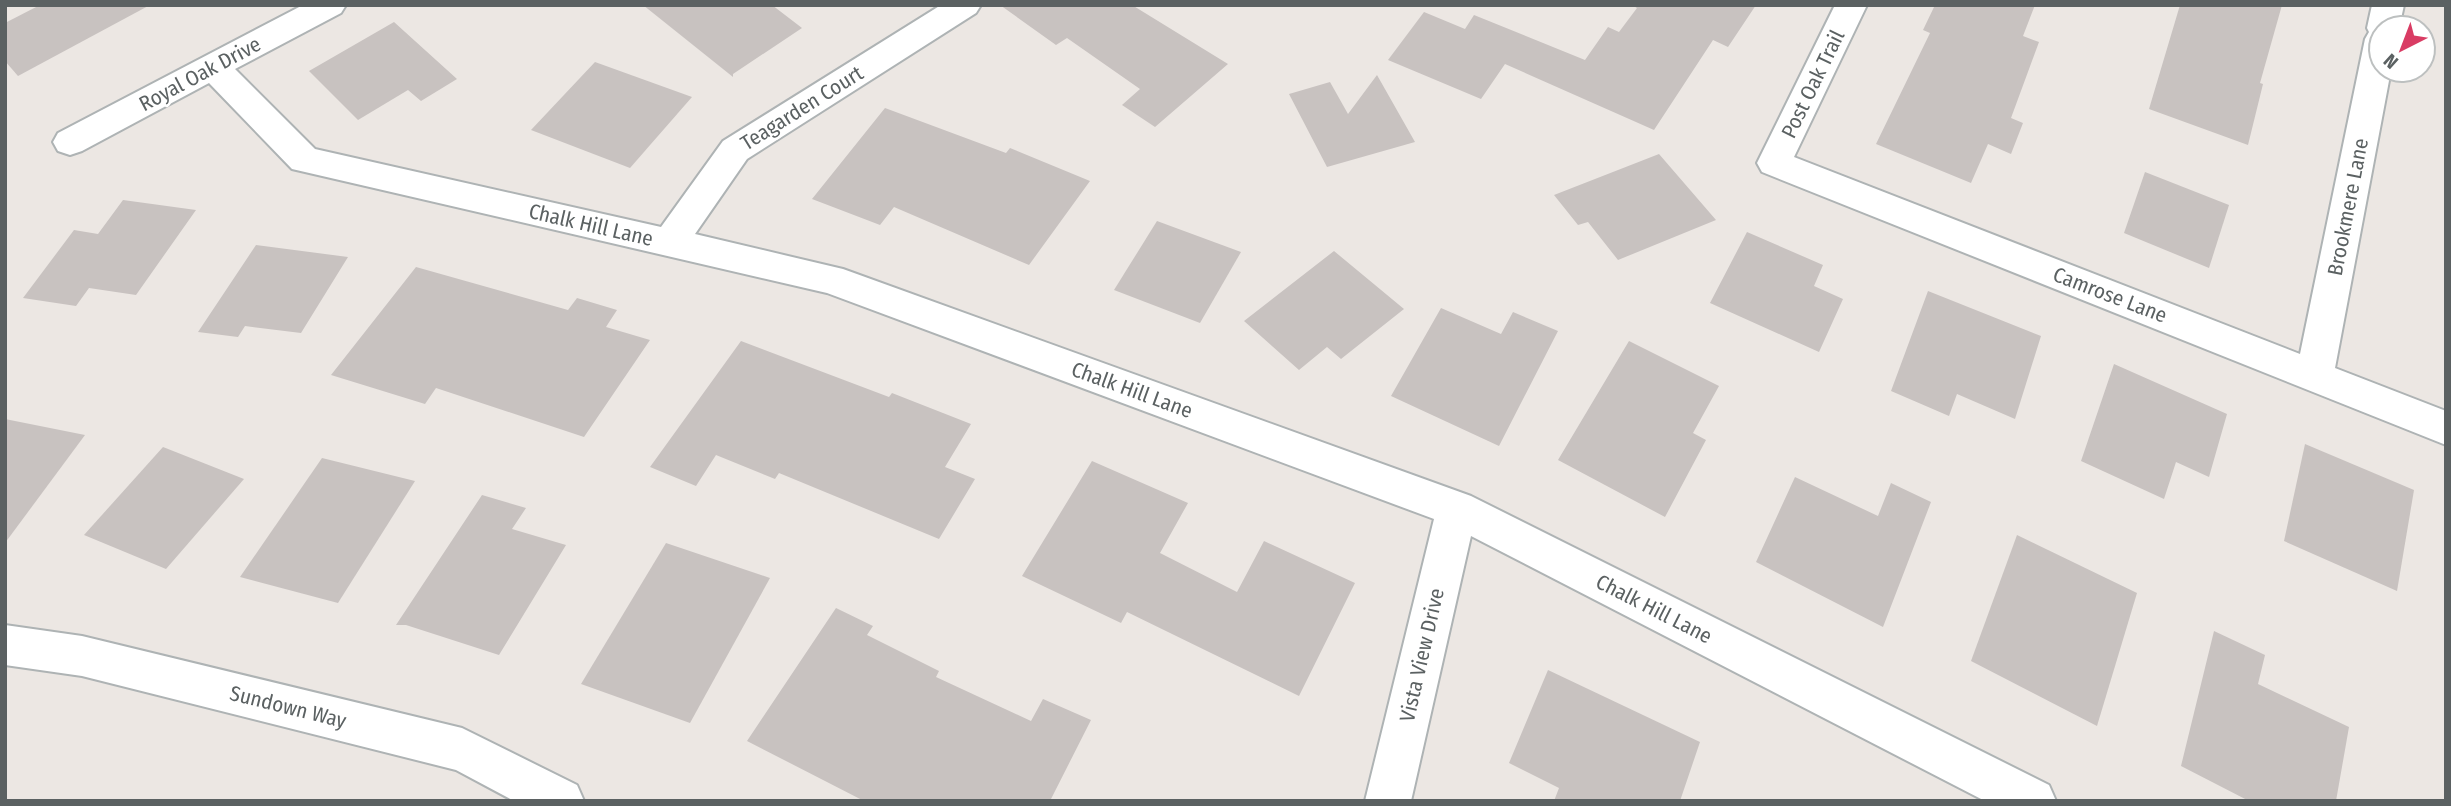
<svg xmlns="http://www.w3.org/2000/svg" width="2451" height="806" font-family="'Fira Sans Condensed',sans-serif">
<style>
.building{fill:#c8c2c0}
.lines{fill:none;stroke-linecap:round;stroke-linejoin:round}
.minor-casing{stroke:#aeb3b4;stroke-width:4}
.minor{fill:#fff;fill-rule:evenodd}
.labels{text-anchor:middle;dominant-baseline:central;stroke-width:5;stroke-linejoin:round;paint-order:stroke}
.street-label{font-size:21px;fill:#5b6162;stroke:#fff}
</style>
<rect width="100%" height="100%" fill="#ece7e3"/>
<g class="building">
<polygon points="40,5 150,5 18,76 5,61 5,23"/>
<polygon points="643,5 772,5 802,28 733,74 733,77"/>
<polygon points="1000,5 1132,5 1228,64 1155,127 1122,105 1140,89 1067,38 1056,45"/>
<polygon points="1632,5 1756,5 1728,47 1713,40 1654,130 1505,64 1481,99 1388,60 1424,12 1465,29 1474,15 1585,60 1608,27 1619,32 1637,8"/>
<polygon points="1935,5 2035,5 2023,36 2039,42 2011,118 2023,123 2011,154 1988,144 1971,183 1876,144 1930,33 1923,30"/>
<polygon points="2180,5 2282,5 2260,83 2263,84 2248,145 2149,109"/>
<polygon points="394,22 457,79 421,101 408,90 358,120 309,71"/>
<polygon points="595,62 692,97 630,168 531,130"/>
<polygon points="1377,75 1415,142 1327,167 1289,94 1330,82 1348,114"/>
<polygon points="885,108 1006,153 1010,148 1090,181 1029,265 894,207 880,225 812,199"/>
<polygon points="1659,154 1716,220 1618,260 1588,222 1578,225 1554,195"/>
<polygon points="2145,172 2229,205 2209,268 2124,233"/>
<polygon points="123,200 196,210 136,295 89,288 76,306 23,298 74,230 98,234"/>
<polygon points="1157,221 1241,252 1200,323 1114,290"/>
<polygon points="1747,232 1823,265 1814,286 1843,299 1819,352 1710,303"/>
<polygon points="256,245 348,257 301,333 245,326 238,337 198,332"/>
<polygon points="1334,251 1404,309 1341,359 1327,347 1299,370 1244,321"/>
<polygon points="416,267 568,310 577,298 617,310 606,327 650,340 584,437 436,388 425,404 331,375"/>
<polygon points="1928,291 2041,336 2015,419 1957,394 1949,416 1891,391"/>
<polygon points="1441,308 1501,334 1513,312 1558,331 1499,446 1391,396"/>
<polygon points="741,341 889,397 892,393 971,424 945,467 975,479 939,539 779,473 775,479 716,455 696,486 650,467"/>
<polygon points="1629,341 1719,386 1693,433 1706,440 1665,517 1558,460"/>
<polygon points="2114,364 2227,414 2209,477 2176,462 2164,499 2081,461"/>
<polygon points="5,419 85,435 5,543"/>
<polygon points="2305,444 2414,490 2397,591 2284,541"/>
<polygon points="163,447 244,479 166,569 84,535"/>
<polygon points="322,458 415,481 338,603 240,577"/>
<polygon points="1092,461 1188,503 1160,553 1237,592 1264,541 1355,583 1299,696 1127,612 1121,623 1022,576"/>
<polygon points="1795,477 1878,516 1891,483 1931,502 1883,627 1756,562"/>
<polygon points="482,495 526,508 512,529 566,545 499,655 406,625 396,625"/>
<polygon points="2017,535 2137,593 2097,726 1971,661"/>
<polygon points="666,543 770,578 690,723 581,684"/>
<polygon points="836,608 873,626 867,635 939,671 936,677 1031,721 1043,699 1091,720 1050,801 864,801 747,741"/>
<polygon points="2214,631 2265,655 2258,684 2349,727 2336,801 2249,801 2181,766"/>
<polygon points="1548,670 1700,742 1680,801 1554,801 1559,788 1509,763"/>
</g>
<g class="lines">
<g class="minor-casing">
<g id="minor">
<polygon points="303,5 346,5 341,13 235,69 315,149 661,227 723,141 941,5 981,5 976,13 747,159 695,234 843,269 1471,496 2049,785 2056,801 1985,801 1471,536 1411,801 1365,801 1434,519 827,293 292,169 209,83 82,151 70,155 58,151 53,142 58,133"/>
<polygon points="1835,5 1867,5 1794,157 2300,354 2365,39 2369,32 2367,28 2372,5 2404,5 2399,28 2381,28 2381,70 2391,70 2335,368 2446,411 2446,445 1762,172 1757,163"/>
<polygon points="5,625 82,636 462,728 577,785 584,801 514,801 456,770 82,676 5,665"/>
</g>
</g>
<use href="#minor" class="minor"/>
</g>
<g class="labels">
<g class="street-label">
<text transform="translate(200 74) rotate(-28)">Royal Oak Drive</text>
<text transform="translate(1813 84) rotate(-64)">Post Oak Trail</text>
<text transform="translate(802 108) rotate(-32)">Teagarden Court</text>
<text transform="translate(2348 207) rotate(-79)">Brookmere Lane</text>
<text transform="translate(591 225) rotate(13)">Chalk Hill Lane</text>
<text transform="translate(2110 295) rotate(21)">Camrose Lane</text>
<text transform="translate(1132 390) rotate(20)">Chalk Hill Lane</text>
<text transform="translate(1654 609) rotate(27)">Chalk Hill Lane</text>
<text transform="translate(1422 655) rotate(-77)">Vista View Drive</text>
<text transform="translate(288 707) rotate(14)">Sundown Way</text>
</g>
</g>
<rect width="2451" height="806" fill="none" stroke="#5b6162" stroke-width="14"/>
<g transform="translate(2402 49) rotate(222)"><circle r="33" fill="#ffffff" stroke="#bdc0c0" stroke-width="2"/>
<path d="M0-5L12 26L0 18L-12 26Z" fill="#d93c64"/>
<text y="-10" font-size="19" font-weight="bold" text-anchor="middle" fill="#5b6162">N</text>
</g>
</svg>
